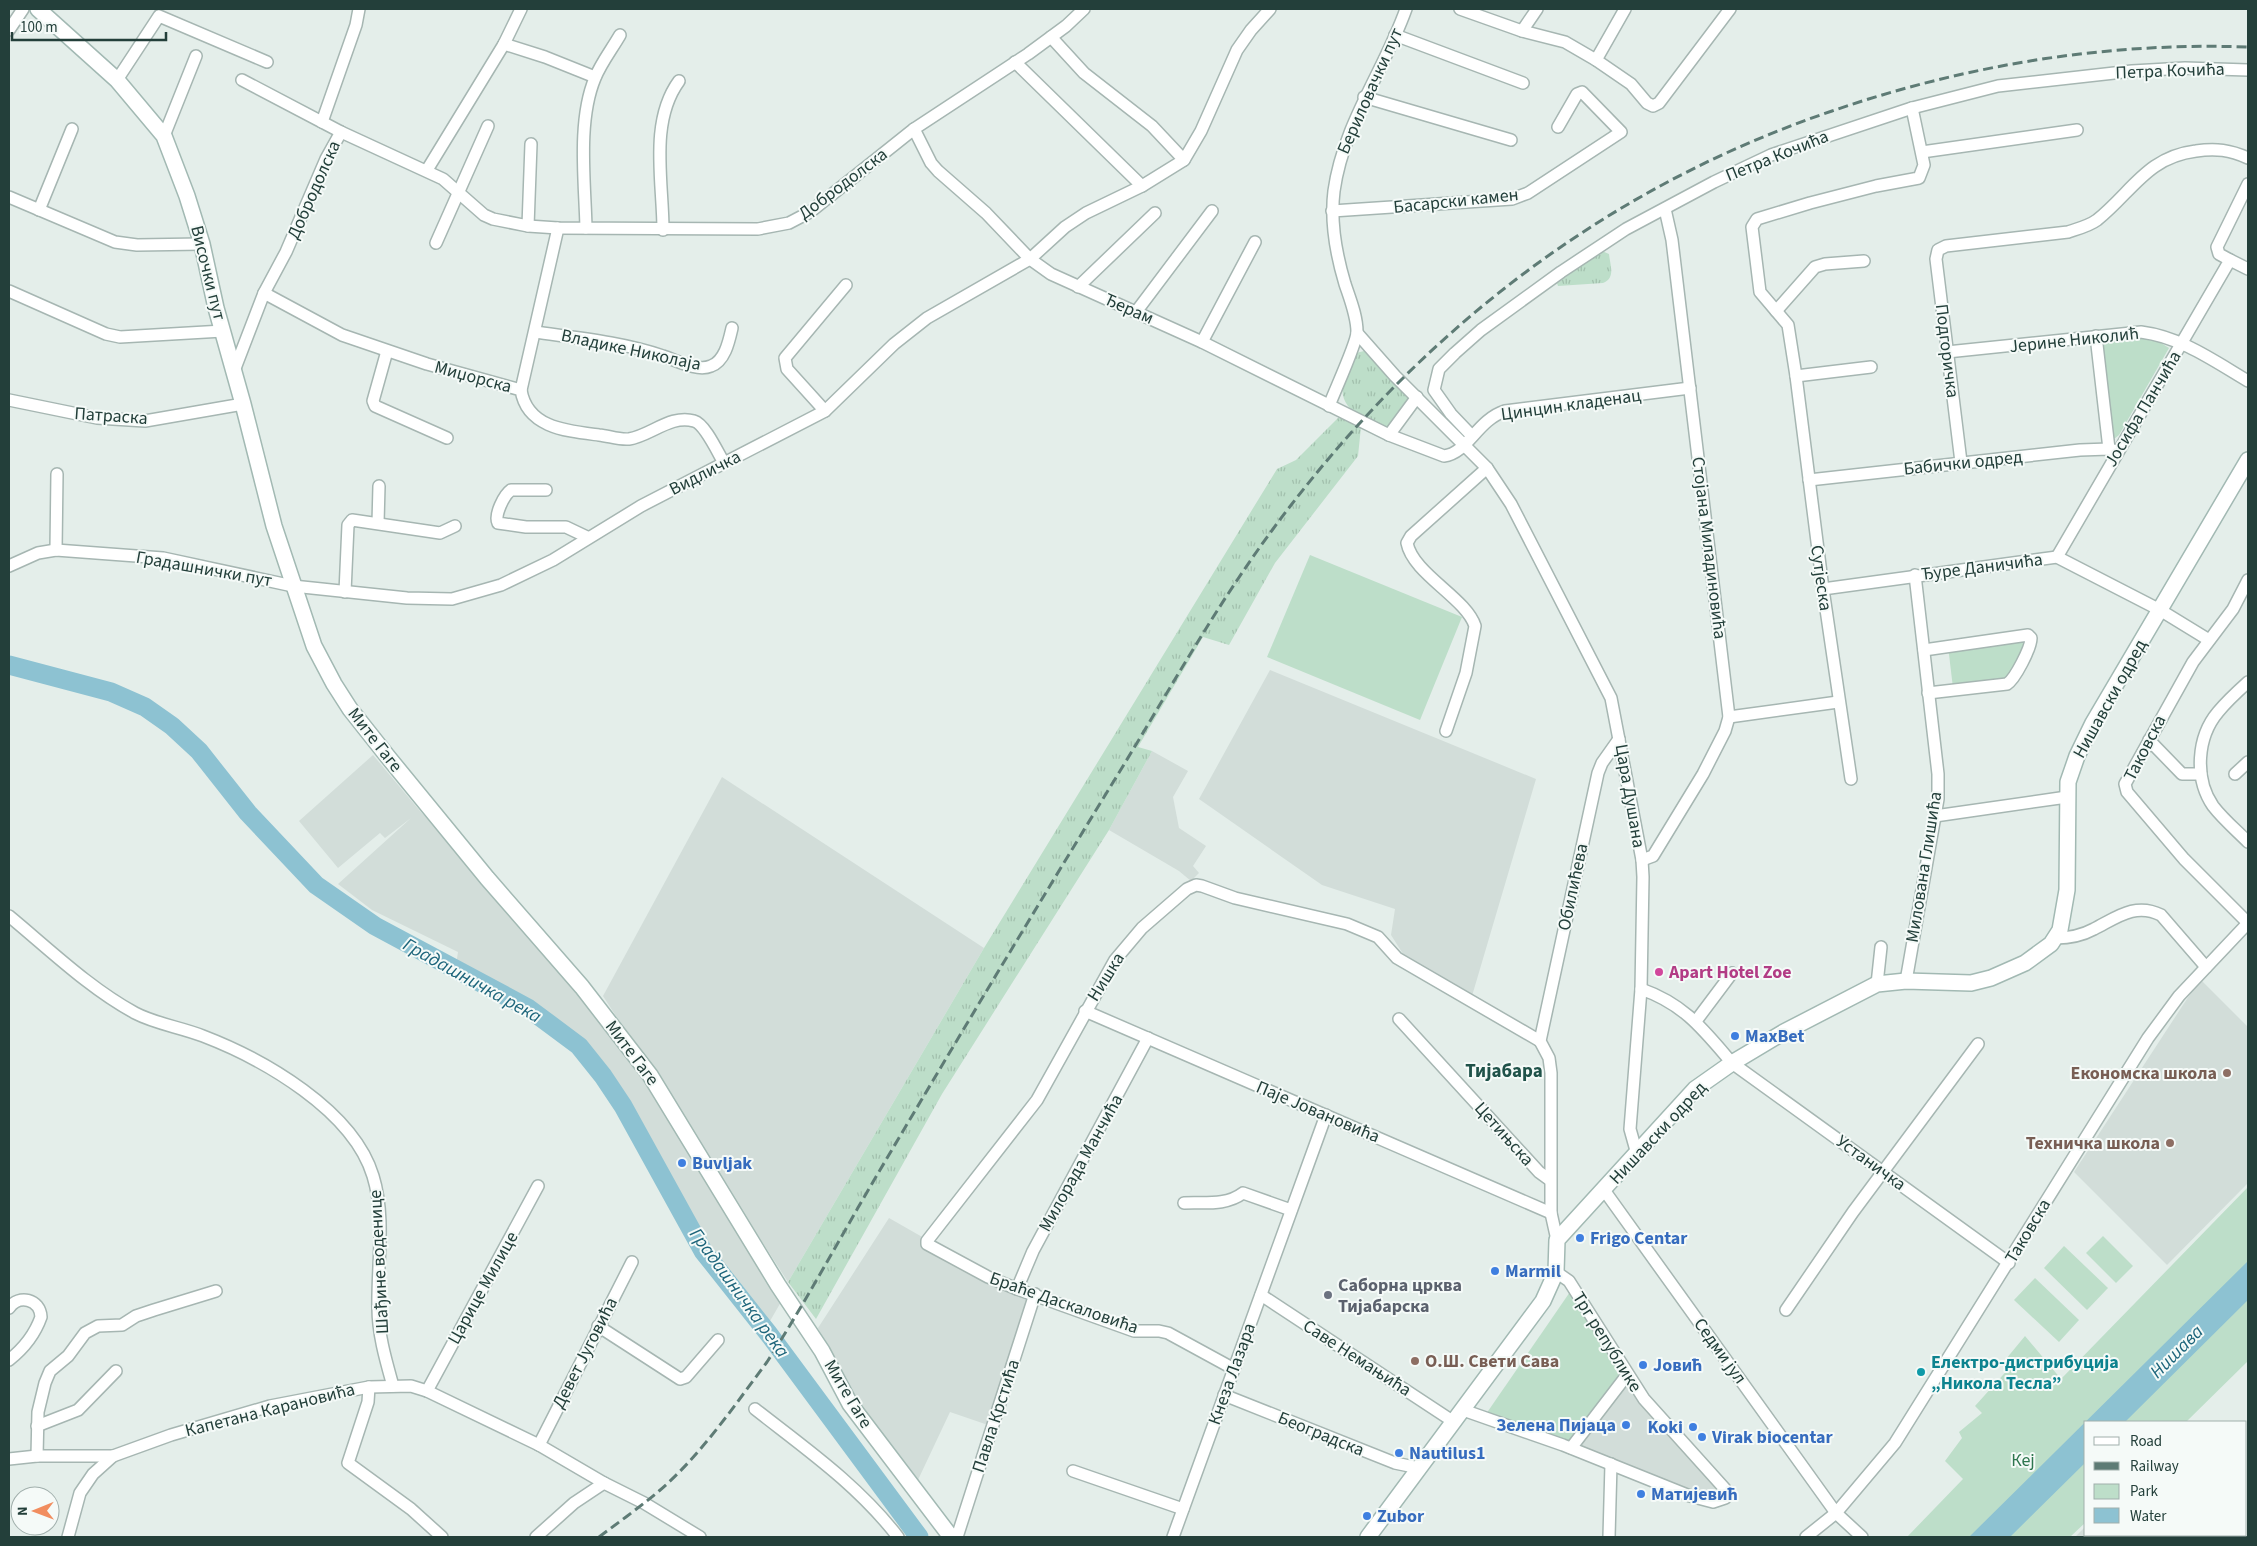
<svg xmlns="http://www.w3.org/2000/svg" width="2257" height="1546" font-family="'Source Sans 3',sans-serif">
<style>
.built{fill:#d2ddd9}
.grass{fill:url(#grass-tufts)}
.green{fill:#bddec9}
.water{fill:#8dc2d2}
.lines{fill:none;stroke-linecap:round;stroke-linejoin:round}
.river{stroke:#8dc2d2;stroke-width:19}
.street-casing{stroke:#a6b6b2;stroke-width:14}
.secondary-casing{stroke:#a2b9b3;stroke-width:18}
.street{stroke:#fff;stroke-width:11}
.secondary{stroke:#fff;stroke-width:15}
.rail{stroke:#5e7b75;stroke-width:3;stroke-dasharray:10 5;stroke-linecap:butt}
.hotel-dot{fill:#d1479c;stroke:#f5faf8;stroke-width:2}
.shop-dot{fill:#3f7fe0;stroke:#f5faf8;stroke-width:2}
.education-dot{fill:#8d6e63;stroke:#f5faf8;stroke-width:2}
.worship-dot{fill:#6b7280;stroke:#f5faf8;stroke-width:2}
.culture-dot{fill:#0f9aa8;stroke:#f5faf8;stroke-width:2}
.labels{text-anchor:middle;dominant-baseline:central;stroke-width:4;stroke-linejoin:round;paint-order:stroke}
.street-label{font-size:18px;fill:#233f3a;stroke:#f5faf8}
.hotel-label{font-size:18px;font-weight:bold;fill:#b23c85;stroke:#f5faf8;text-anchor:start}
.shop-label{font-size:18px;font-weight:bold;fill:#366cbe;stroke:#f5faf8;text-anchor:start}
.education-label{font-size:18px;font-weight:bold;fill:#785e54;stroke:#f5faf8;text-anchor:end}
.worship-label{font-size:18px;font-weight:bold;fill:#5b616d;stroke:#f5faf8;text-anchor:start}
.culture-label{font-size:18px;font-weight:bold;fill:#0d838f;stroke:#f5faf8;text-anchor:start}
.park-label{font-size:18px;fill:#2e764f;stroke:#f5faf8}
.water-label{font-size:19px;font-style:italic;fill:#1d657b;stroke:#f5faf8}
.neighbourhood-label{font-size:19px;font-weight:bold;fill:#1f5249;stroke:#f5faf8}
</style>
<defs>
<pattern id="grass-tufts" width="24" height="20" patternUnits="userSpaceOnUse" patternTransform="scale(1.25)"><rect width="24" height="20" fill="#bddec9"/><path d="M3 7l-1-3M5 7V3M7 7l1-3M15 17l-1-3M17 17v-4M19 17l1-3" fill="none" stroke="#a2c0ad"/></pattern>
</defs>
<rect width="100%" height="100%" fill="#e4eeea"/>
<g class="built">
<polygon points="1270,670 1536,779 1472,996 1405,957 1391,935 1395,909 1322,885 1199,799"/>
<polygon points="1152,751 1188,771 1173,797 1179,828 1206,846 1193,866 1199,873 1191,881 1179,871 1109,830"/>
<polygon points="373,755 420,811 512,906 604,1016 727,1205 781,1302 770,1321 717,1259 694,1223 642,1122 602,1062 566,1028 508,991 456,965 458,952 372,910 338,884 411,818 385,838 380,833 338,868 299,821"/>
<polygon points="722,777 984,948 788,1282 603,996"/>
<polygon points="2200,979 2248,1027 2248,1183 2167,1265 2074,1172"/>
<polygon points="889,1218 1029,1298 988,1425 950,1412 917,1482 855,1410 818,1328"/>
<polygon points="1625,1374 1723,1496 1710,1500 1566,1448"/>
<polygon points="2086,1526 2086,1535 2183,1535 2185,1537 2075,1537"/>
</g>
<g class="grass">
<path d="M1602,251l7,3c1,11 7,24 -6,29l-45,3 -1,-3z"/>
<path d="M1364,351l7,5 39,45 -20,28c-19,-7 -52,-17 -47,-44 2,-10 9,-22 13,-32z"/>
<polygon points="1340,416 1361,427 1358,456 1275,563 1229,645 1203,637 1138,747 1152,751 1109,830 942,1094 816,1319 788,1282 984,948 1277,469 1296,460"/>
</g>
<g class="green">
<polygon points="2143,336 2153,338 2169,348 2119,435 2114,439 2111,434 2099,342"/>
<polygon points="1310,555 1462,617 1420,720 1267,657"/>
<polygon points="2036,636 2008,680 1953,688 1948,646"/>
<polygon points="2248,1187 2248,1361 2186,1422 2086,1422 2086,1522 2070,1537 1907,1537 1963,1479 1945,1461 1962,1438 1959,1432 1982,1413 1975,1406 2011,1366 2006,1359 2025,1336 2061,1379"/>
<polygon points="2103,1236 2133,1266 2116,1283 2086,1253"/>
<polygon points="2064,1246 2108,1288 2087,1310 2044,1268"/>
<polygon points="2035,1278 2079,1320 2059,1342 2014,1300"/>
<polygon points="1572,1289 1625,1374 1566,1448 1484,1417"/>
</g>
<polygon class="water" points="2248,1261 2248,1300 2125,1422 2086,1422 2086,1462 2010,1537 1969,1537"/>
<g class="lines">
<polyline class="river" points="9,665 111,692 145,707 172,726 199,751 248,813 316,885 375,926 528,1008 579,1046 603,1076 623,1106 703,1251 768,1333 919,1537"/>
<g class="street-casing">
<g id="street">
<polyline points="1460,9 1522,31 1565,42 1596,60 1631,84 1647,103 1653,106 1659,103 1730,9"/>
<polyline points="9,30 23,9"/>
<polyline points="1522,31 1537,9"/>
<polyline points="1395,35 1523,83"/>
<polyline points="1051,37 1084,73 1152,126 1184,160"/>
<polyline points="504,44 545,57 595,77"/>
<polyline points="1596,60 1625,9"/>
<polyline points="1015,62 1142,186"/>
<polyline points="117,80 159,16 267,62"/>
<polyline points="242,80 341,132 443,179 484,215 493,219 528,226 558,228 758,229 789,223 810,212 914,129 1028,54 1066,26 1084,9"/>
<polyline points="1364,97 1511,140"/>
<polyline points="322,122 356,25 359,9"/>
<polyline points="914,129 931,163 938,171 986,213 1030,259 1051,274 1202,342 1389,435"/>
<polyline points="164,136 196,56"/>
<polyline points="1922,152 2077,130"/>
<polyline points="427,170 504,44 521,9"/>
<polyline points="9,197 115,242 137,245 202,244"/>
<polyline points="39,210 72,129"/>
<polyline points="1332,211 1512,199 1528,193 1621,132 1582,92 1577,94 1558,127"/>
<polyline points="528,226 531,144"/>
<path d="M586,228c-1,-46 -9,-107 9,-150 6,-15 17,-29 25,-43"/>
<path d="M663,230c0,-48 -14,-108 16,-149"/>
<polyline points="436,243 488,126"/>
<polyline points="2230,260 2248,269"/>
<polyline points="1078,287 1155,213"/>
<polyline points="9,291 106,334 120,337 223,331"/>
<path d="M264,293l78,42 85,29 94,26c6,38 46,41 78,45 10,1 20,5 30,4 21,-3 42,-25 65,-18 11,3 24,32 30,42"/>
<polyline points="1776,311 1815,267 1825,264 1864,261"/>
<polyline points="1136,312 1212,211"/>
<path d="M535,332c43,6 87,10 128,24 13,4 34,16 48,10 14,-5 18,-25 21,-38"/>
<polyline points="1357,333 1395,376 1487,468 1511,504 1611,698 1642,860 1643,877 1641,989 1630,1129 1637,1154"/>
<polyline points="2096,336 2109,449"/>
<polyline points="1202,342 1255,242"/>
<polyline points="387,351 373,401 375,406 447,438"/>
<path d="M1947,352l194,-20c40,5 73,29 107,49"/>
<polyline points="234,371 264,293 286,252 326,159 341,132"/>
<polyline points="1796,376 1871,367"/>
<polyline points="521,390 558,228"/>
<path d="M1417,397l-28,38 55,21c24,-3 33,-36 61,-45l185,-23"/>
<polyline points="9,400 97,418 145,421 243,404"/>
<path d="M1329,406c5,-14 28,-63 28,-74 0,-16 -7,-33 -12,-48 -9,-30 -15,-61 -11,-93 9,-66 50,-120 72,-182"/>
<polyline points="825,411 787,369 785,358 846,285"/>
<polyline points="1472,436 1451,414 1434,390 1439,369 1455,353 1481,330 1561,272 1626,229 1714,182 1771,155 1912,108 1998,86 2132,71 2185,68 2248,70"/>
<path d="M1961,462l-25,-203 2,-9 8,-4 122,-14c9,-3 21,-6 29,-12 35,-28 50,-63 99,-69 20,-3 34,-1 52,7"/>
<polyline points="1809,480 2080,450 2109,449 2118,451"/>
<path d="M546,490h-35c-7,5 -17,25 -13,33l28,4h40l21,10"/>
<polyline points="378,523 379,486"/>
<polyline points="56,550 57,474"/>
<polyline points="2057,557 2230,260 2219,254 2217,247 2248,184"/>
<polyline points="9,566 38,553 56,550 163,558 293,586 407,598 452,599 501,585 553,560 641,506 825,411 894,344 927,318 1030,259 1065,227 1086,213 1142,186 1184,160 1201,131 1237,50 1251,30 1270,9"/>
<polyline points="2248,580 2233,609 2193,662 2125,784 2127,792 2184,859 2248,923"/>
<polyline points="1823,589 2057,557 2160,610 2209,640"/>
<polyline points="345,592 348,525 352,520 440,533 455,526"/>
<path d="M1924,650l104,-15 3,3c0,10 -16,41 -24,46l-79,9"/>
<path d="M2248,682c-10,9 -21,19 -30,30 -21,25 -24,66 -5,94 10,13 23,24 35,36"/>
<polyline points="1729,717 1838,702"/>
<path d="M1446,731l20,-58 9,-47c-9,-28 -62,-52 -68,-83l4,-7 76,-68"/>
<polyline points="2149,740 2182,774 2201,774"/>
<polyline points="2235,774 2248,762"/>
<polyline points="1851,779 1823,589 1796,376 1788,325 1760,292 1752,227 1757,219 1810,203 1876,186 1919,178 1924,165 1912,108"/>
<polyline points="1935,816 2067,797"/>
<polyline points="1642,860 1653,856 1703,774 1725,731 1729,717 1672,240 1665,209"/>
<path d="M9,916c40,33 80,72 126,97 21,11 45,14 68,23 60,23 150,74 170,140 13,42 4,88 5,132 0,26 8,53 15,78"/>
<path d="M2056,938c14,0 25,-2 38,-9 22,-11 41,-27 67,-14l45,52"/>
<polyline points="1906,981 1938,799 1938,774 1915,575"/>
<polyline points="1877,984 1881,947"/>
<path d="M1641,989c43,15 62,40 91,74l277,200"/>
<polyline points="1085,1011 1551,1213"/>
<polyline points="1399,1019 1539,1172 1550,1180"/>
<polyline points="1696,1021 1732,973"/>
<polyline points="1604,1190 1836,1513 1862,1537"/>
<path d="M1184,1203c20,-1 42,3 59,-10l48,17"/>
<polyline points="1557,1240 1551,1213 1551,1073 1549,1058 1540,1041 1598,773 1602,763 1619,739"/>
<polyline points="1017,1289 1033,1251 1148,1038"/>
<polyline points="1261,1295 1454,1422"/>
<path d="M9,1308c10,-14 31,-9 32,9 -6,17 -18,32 -32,43"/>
<polyline points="1786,1310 1853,1212 1978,1044"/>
<polyline points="598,1326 680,1379 686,1377 718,1340"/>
<polyline points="1234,1369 1168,1333 1159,1331 1134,1331 1017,1289 988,1277 927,1244 927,1241 1037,1100 1115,960 1142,928 1187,889 1196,885 1202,886 1235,898 1347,924 1378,937 1397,958 1540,1041"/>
<polyline points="369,1387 368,1402 348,1463 411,1509 442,1537"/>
<polyline points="427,1391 538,1186"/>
<polyline points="1224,1395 1395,1463 1419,1468"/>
<path d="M755,1409c51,40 103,76 143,128"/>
<polyline points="1463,1410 1563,1445 1690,1496 1713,1502 1725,1498 1725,1489 1644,1399 1569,1281 1556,1272"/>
<polyline points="37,1426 78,1410 116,1371"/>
<polyline points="539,1445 632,1262"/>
<polyline points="1571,1448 1627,1375"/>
<polyline points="37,1456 38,1412 45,1383 50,1371 68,1356 85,1333 98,1326 122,1325 136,1316 154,1310 216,1291"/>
<polyline points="9,1459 37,1456 113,1456"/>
<polyline points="1073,1471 1183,1509"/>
<polyline points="68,1537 80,1493 93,1474 113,1456 171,1435 270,1406 369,1387 411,1386 427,1391 539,1445 604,1483 644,1503 700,1537"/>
<polyline points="536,1537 574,1503 604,1483"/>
<polyline points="957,1537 1035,1294"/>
<polyline points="1173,1537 1326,1115"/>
<polyline points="1609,1537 1611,1464"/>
<polyline points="1806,1537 1836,1513 1895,1443 2148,1038 2179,996 2248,923"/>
</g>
</g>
<g class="secondary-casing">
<g id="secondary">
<polyline points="38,9 117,80 164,136 187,196 202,244 216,308 243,404 274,526 314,646 334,684 350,709 388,757 487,878 582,987 650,1075 778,1285 822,1351 850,1404 951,1537"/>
<polyline points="1368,1537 1543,1301 1556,1272 1557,1240 1695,1089 1732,1063 1784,1032 1877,984 1906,981 1971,983 1991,978 2025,963 2051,944 2060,930 2067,890 2068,782 2077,756 2093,723 2248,460"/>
</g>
</g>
<use href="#street" class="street"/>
<use href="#secondary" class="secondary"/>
<path class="rail" d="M599,1537c20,-15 41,-30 60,-46 42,-36 75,-85 108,-129 40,-62 75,-128 113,-192 79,-134 159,-267 240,-399 50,-82 96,-165 153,-242 143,-194 329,-340 559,-418 134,-46 274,-69 416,-64"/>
</g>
<circle class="hotel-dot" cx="1659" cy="972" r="5"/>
<g class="shop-dot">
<circle cx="1735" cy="1036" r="5"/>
<circle cx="682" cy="1163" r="5"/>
<circle cx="1580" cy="1238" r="5"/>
<circle cx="1495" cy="1271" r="5"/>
<circle cx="1643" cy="1365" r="5"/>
<circle cx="1626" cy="1425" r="5"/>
<circle cx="1693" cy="1427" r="5"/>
<circle cx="1702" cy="1437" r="5"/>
<circle cx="1399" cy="1453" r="5"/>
<circle cx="1641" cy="1494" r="5"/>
<circle cx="1367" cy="1516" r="5"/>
</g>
<g class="education-dot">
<circle cx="2227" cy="1073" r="5"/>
<circle cx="2170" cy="1143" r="5"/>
<circle cx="1415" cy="1361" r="5"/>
</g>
<circle class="worship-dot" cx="1328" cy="1295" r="5"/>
<circle class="culture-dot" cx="1921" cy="1372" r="5"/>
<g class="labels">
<g class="street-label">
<text transform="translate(2170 71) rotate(-2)">Петра Кочића</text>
<text transform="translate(1370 91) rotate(-66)">Бериловачки пут</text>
<text transform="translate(1777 156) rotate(-22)">Петра Кочића</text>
<text transform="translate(843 184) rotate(-37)">Добродолска</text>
<text transform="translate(314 190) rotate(-66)">Добродолска</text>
<text transform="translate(1456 201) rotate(-6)">Басарски камен</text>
<text transform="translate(208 273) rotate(76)">Височки пут</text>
<text transform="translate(1129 309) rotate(24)">Ђерам</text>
<text transform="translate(2074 340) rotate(-6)">Јерине Николић</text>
<text transform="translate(631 350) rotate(12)">Владике Николаја</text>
<text transform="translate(1947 351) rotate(83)">Подгоричка</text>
<text transform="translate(473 377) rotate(15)">Миџорска</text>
<text transform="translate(1571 405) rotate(-8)">Цинцин кладенац</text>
<text transform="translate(2143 409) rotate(-59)">Јосифа Панчића</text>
<text transform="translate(111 416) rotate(4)">Патраска</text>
<text transform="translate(1963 463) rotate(-6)">Бабички одред</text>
<text transform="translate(705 473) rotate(-27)">Видличка</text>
<text transform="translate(1709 548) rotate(83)">Стојана Миладиновића</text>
<text transform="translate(1982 567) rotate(-7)">Ђуре Даничића</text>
<text transform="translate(204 569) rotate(10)">Градашнички пут</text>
<text transform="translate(1821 578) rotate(82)">Сутјеска</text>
<text transform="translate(2110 699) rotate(-61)">Нишавски одред</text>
<text transform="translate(375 740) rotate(52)">Мите Гаге</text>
<text transform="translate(2145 748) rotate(-63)">Таковска</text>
<text transform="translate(1630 796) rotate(80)">Цара Душана</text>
<text transform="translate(1924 867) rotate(-81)">Милована Глишића</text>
<text transform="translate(1573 887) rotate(-78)">Обилићева</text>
<text transform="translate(1106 977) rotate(-58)">Нишка</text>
<text transform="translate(632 1053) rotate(53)">Мите Гаге</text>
<text transform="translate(1318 1112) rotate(23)">Паје Јовановића</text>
<text transform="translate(1658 1133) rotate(-47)">Нишавски одред</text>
<text transform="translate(1504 1134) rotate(48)">Цетињска</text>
<text transform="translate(1081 1163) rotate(-61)">Милорада Манчића</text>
<text transform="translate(1871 1163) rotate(36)">Устаничка</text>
<text transform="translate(2028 1231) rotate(-59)">Таковска</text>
<text transform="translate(379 1262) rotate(-93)">Шађине воденице</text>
<text transform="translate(483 1288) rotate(-61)">Царице Милице</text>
<text transform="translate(1064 1303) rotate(19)">Браће Даскаловића</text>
<text transform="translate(1607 1342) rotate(58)">Трг републике</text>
<text transform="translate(1720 1351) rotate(54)">Седми јул</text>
<text transform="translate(585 1353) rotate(-63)">Девет Југовића</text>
<text transform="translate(1357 1358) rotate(33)">Саве Немањића</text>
<text transform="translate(1232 1374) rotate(-70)">Кнеза Лазара</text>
<text transform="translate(848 1394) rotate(59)">Мите Гаге</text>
<text transform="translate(270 1410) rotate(-14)">Капетана Карановића</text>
<text transform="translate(996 1416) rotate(-72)">Павла Крстића</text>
<text transform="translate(1321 1434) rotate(22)">Београдска</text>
</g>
<g class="hotel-label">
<text x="1669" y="972">Apart Hotel Zoe</text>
</g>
<g class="shop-label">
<text x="1745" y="1036">MaxBet</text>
<text x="692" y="1163">Buvljak</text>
<text x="1590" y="1238">Frigo Centar</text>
<text x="1505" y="1271">Marmil</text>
<text x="1653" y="1365">Јовић</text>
<text x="1616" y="1425" text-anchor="end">Зелена Пијаца</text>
<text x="1683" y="1427" text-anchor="end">Koki</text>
<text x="1712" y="1437">Virak biocentar</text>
<text x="1409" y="1453">Nautilus1</text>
<text x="1651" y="1494">Матијевић</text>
<text x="1377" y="1516">Zubor</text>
</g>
<g class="education-label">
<text x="2217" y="1073">Економска школа</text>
<text x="2160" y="1143">Техничка школа</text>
<text x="1425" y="1361" text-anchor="start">О.Ш. Свети Сава</text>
</g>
<g class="worship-label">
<text x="1338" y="1285">Саборна црква<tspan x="1338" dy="21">Тијабарска</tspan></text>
</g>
<g class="culture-label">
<text x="1931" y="1362">Електро-дистрибуција<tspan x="1931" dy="21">„Никола Тесла”</tspan></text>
</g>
<g class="park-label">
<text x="2023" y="1460">Кеј</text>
</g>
<g class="water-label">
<text transform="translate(472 981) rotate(29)">Градашничка река</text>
<text transform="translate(739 1293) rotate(54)">Градашничка река</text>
<text transform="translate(2177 1352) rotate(-45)">Нишава</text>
</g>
<g class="neighbourhood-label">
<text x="1504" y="1071">Тијабара</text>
</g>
</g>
<rect width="2257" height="1546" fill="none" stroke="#233f3a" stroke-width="20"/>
<rect x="2084" y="1421" width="162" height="115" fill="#f5faf8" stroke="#a1afac"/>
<rect x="2094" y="1437" width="25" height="8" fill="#ffffff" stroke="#a1afac"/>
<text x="2130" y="1446" font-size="15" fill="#233f3a">Road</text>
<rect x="2094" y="1462" width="25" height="8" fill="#5e7b75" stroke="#a1afac"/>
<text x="2130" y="1471" font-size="15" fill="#233f3a">Railway</text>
<rect x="2094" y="1484" width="25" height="15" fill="#bddec9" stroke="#a1afac"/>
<text x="2130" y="1496" font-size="15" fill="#233f3a">Park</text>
<rect x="2094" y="1508" width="25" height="15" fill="#8dc2d2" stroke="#a1afac"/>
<text x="2130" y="1521" font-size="15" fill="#233f3a">Water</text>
<g transform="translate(35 1511) rotate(269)"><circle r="24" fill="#f5faf8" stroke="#a1afac"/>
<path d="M0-4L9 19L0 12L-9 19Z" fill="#f18d5f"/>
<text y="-8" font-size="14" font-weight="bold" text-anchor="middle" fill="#233f3a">N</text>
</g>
<path d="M12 32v8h154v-8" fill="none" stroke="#233f3a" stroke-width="2.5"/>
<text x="20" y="32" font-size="15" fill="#233f3a" stroke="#f5faf8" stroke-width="4" paint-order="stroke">100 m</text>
</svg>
